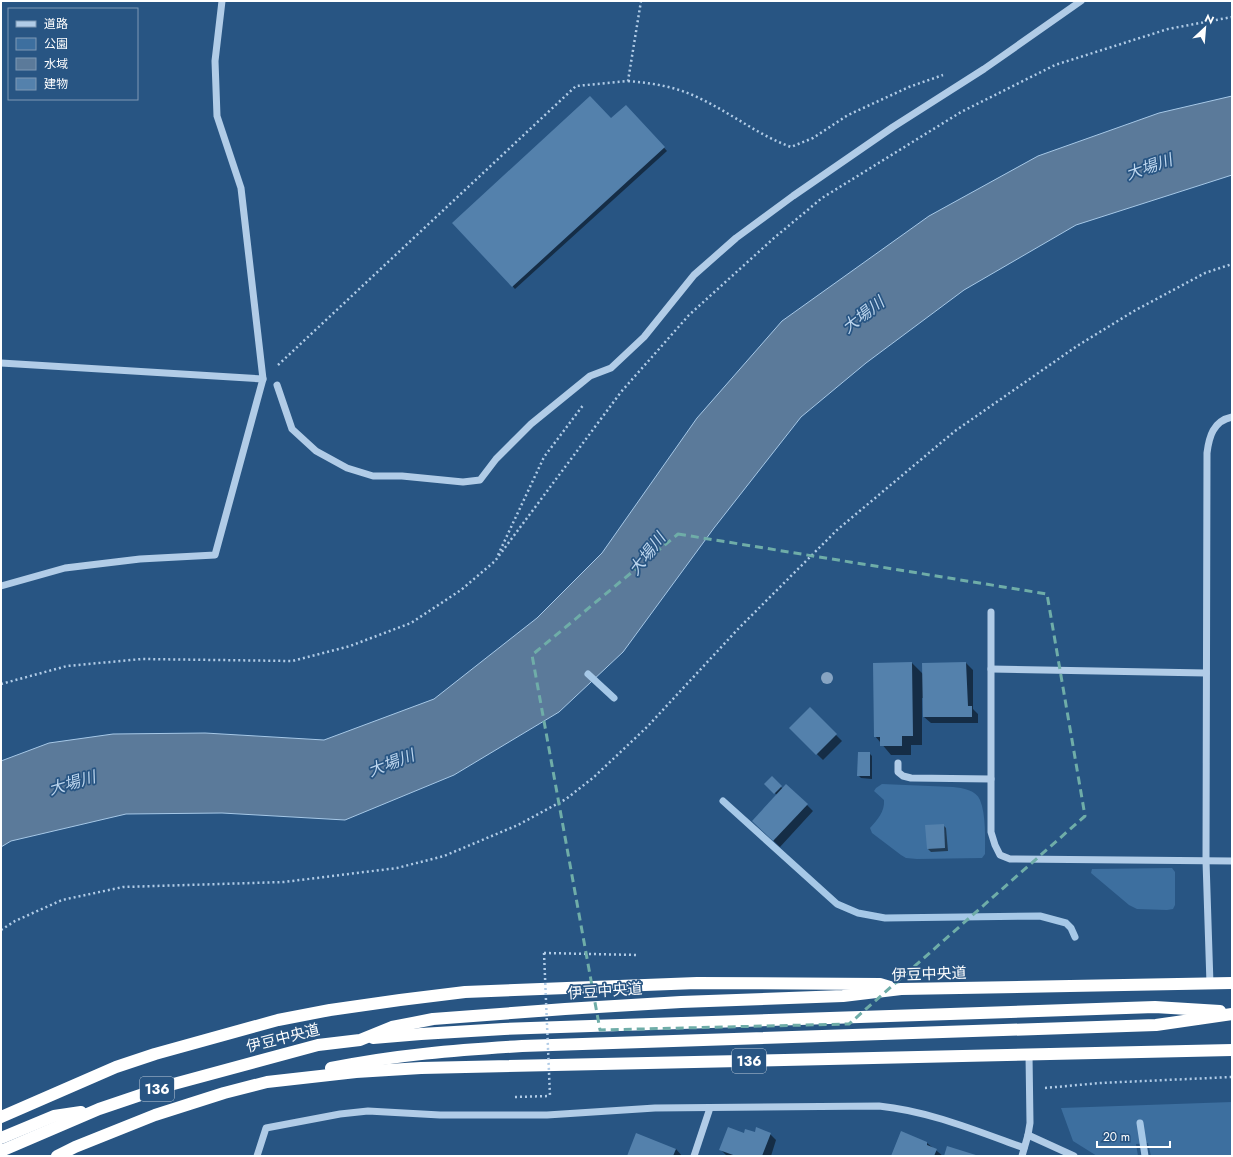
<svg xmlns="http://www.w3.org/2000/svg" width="1233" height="1157" font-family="Jost,'Noto Sans JP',sans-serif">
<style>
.green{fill:#3d6f9f}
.water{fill:#5b7a9a;stroke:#a6c8e7}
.shadow{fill:#0007}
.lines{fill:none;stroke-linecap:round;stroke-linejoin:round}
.stream{stroke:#a6c8e7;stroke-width:7}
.building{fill:#5481ac}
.path{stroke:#b1cce7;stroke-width:2.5;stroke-dasharray:2 3;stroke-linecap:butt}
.minor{stroke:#b1cce7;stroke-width:7}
.highway{stroke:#fff;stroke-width:12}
.path-bridge{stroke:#b1cce7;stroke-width:2.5;stroke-dasharray:2 3;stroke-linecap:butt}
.tree{fill:#87a4c2}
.marked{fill:none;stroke:#6fada8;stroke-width:3;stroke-dasharray:8 5;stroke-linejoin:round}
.labels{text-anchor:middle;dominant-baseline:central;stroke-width:3.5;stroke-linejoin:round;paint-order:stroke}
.shield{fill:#285583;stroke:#beccda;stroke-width:1}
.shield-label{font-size:14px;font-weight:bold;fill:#fff}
.street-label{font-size:15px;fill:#fff;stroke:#285583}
.water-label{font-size:16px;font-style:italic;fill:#bdd6ee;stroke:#285583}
</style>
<rect width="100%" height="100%" fill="#285583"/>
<g class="green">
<path d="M882,784l71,3c10,1 23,3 27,13 6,14 5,39 5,54l-3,4 -65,1 -11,-1 -5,-3 -29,-22 -2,-5c7,-8 15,-16 14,-28l-10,-9 2,-3z"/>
<polygon points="1172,868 1175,872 1175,905 1173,909 1167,910 1137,909 1129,905 1091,873 1092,869"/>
<polygon points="1232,1102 1232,1156 1151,1156 1148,1143 1136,1144 1138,1156 1097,1156 1073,1141 1061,1108"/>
</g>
<polygon class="water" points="1232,96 1232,175 1076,225 964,290 866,363 801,417 714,528 623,652 559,712 454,775 345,820 222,813 126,814 11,841 1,847 1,761 49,743 113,734 205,733 324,740 434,699 537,618 602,553 697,418 782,321 929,216 1038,156 1159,113"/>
<g class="shadow">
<polygon points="626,106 667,151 515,289 454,223 611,120"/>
<polygon points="912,663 924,675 923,664 966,663 973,670 973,709 978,714 978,723 931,723 924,717 924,698 922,698 922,745 911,745 911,755 891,755 875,736 874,664"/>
<polygon points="810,709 842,741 823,760 790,728"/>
<polygon points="869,753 872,756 872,779 861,778 858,775"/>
<polygon points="772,778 783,789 807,805 813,811 780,847 753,821 777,795 765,784"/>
<polygon points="943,825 946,828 948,851 931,852 928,849"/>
<polygon points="755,1133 770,1134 776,1140 771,1156 727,1156 720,1149 744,1134"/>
<polygon points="927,1143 943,1156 892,1156"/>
<polygon points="676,1149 682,1156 629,1156"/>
</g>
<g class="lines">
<g class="stream">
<polyline points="588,674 614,698"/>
<polyline points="723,801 837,904 858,913 885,918 1040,916 1066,923 1071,928 1075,937"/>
<polyline points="1140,1123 1145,1156"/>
</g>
</g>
<g class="building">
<polygon points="590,96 611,118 626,105 665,147 512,287 452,223"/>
<polygon points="912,662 913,736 902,736 902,746 880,746 880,737 874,737 873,663"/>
<polygon points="966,662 968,706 972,706 972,717 923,717 922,663"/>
<polygon points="810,707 837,734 816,755 789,728"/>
<polygon points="858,752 870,752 870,776 857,776"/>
<polygon points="772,776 782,786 774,794 764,784"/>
<polygon points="786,784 808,804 773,841 752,821"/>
<polygon points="944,824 945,848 927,849 925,825"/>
<polygon points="728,1127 744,1133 745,1129 755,1132 756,1127 771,1133 762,1156 736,1156 719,1150"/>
<polygon points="901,1131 927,1142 927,1145 937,1149 934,1156 891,1156"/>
<polygon points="636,1133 676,1149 673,1156 627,1156"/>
<polygon points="947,1146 979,1156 944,1156"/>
</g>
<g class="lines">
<g class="path">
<path d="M628,81c25,2 49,6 71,17 32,15 59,37 92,49l22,-9 35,-23 61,-28 34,-12"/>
<polyline points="278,365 576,86 628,81 641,1"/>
<polyline points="498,555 544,457 584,404"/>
<polyline points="1,684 67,666 142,659 292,661 350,646 411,623 461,590 495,561 621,392 689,315 774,238 822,198 961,112 1055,65 1168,29 1232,17"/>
<polyline points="1,930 15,921 62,900 123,887 284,882 397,868 444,856 518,825 566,799 594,777 647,727 738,629 837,530 955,431 1077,346 1134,311 1205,273 1232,264"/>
<polyline points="544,953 637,955"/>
<polyline points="1045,1088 1100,1083 1232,1077"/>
<polyline points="515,1097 550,1096"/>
</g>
<g class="minor">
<polyline points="1,363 263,379"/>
<polyline points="277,385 292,429 316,451 347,468 373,476 402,476 463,482 480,480 496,459 531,424 590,376 611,368 644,337 694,275 736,238 793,196 893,127 984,69 1081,1"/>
<polyline points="1,586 65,568 140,559 215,555 263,379 241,188 217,116 215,61 222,1"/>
<polyline points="991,612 991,832 995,845 1000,855 1010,859 1232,861"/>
<polyline points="991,669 1206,673"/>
<polyline points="898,763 898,772 903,776 911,778 991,779"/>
<path d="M1210,984l-4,-123 1,-408c2,-16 6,-32 25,-36"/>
<polyline points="1028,1135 1074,1156"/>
<path d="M257,1156l9,-28 74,-14 28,-3 72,4h107l108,-7 224,-2c50,5 98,25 145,42"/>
<polyline points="694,1156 710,1108"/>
<polyline points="1022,1156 1028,1135 1030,1123 1029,1055"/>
</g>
<g class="highway">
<polyline points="373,1038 421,1034 504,1029 1155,1007 1220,1011"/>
<path d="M331,1068c63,-13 126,-18 191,-22l634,-21 76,-11"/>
<polyline points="1,1117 116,1067 155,1054 278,1020 330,1010 400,1000 465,992 697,983 880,984 890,987"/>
<polyline points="1,1138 54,1116 81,1112"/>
<polyline points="1,1151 99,1109 170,1085 318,1045 360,1040 392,1027 433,1019 565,1009 681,1002 843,996 901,989 1232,983"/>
<polyline points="57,1156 75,1147 155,1115 224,1093 267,1082 356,1072 421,1068 1232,1050"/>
</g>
<polyline class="path-bridge" points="544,953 550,1096"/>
</g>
<circle class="tree" cx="827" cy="678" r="6"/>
<path class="marked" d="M678,534l369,60 38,222 -236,208 -249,6 -68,-375z"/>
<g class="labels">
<g class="shield">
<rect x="732" y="1049" width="34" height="24" rx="3"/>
<rect x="140" y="1077" width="34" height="24" rx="3"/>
</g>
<g class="shield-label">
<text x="749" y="1061">136</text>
<text x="157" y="1089">136</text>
</g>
<g class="street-label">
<text transform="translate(929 974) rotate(-2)">伊豆中央道</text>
<text transform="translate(605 991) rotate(-4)">伊豆中央道</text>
<text transform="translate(283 1038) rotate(-14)">伊豆中央道</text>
</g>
<g class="water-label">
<text transform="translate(1149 167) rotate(-19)">大場川</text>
<text transform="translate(863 315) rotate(-38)">大場川</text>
<text transform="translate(647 554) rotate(-52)">大場川</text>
<text transform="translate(391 763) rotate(-21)">大場川</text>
<text transform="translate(72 783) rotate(-16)">大場川</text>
</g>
</g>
<rect width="1233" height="1157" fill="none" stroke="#ffffff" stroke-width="4"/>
<rect x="8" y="8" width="130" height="92" fill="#285583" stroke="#7e99b5"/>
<rect x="16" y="21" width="20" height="6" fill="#b1cce7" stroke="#7e99b5"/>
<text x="44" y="28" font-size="12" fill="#ffffff">道路</text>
<rect x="16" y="38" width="20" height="12" fill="#3d6f9f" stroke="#7e99b5"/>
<text x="44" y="48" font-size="12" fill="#ffffff">公園</text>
<rect x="16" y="58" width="20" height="12" fill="#5b7a9a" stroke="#7e99b5"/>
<text x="44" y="68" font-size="12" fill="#ffffff">水域</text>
<rect x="16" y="78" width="20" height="12" fill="#5481ac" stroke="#7e99b5"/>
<text x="44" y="88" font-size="12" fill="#ffffff">建物</text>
<g transform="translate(1205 28) rotate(26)" stroke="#285583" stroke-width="3" paint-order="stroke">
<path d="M0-3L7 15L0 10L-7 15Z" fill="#ffffff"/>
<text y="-6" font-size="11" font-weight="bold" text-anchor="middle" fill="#ffffff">N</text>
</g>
<path d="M1097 1141v6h73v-6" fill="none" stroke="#ffffff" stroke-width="2"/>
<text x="1103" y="1141" font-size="12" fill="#ffffff" stroke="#285583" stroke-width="3" paint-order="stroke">20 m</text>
</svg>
